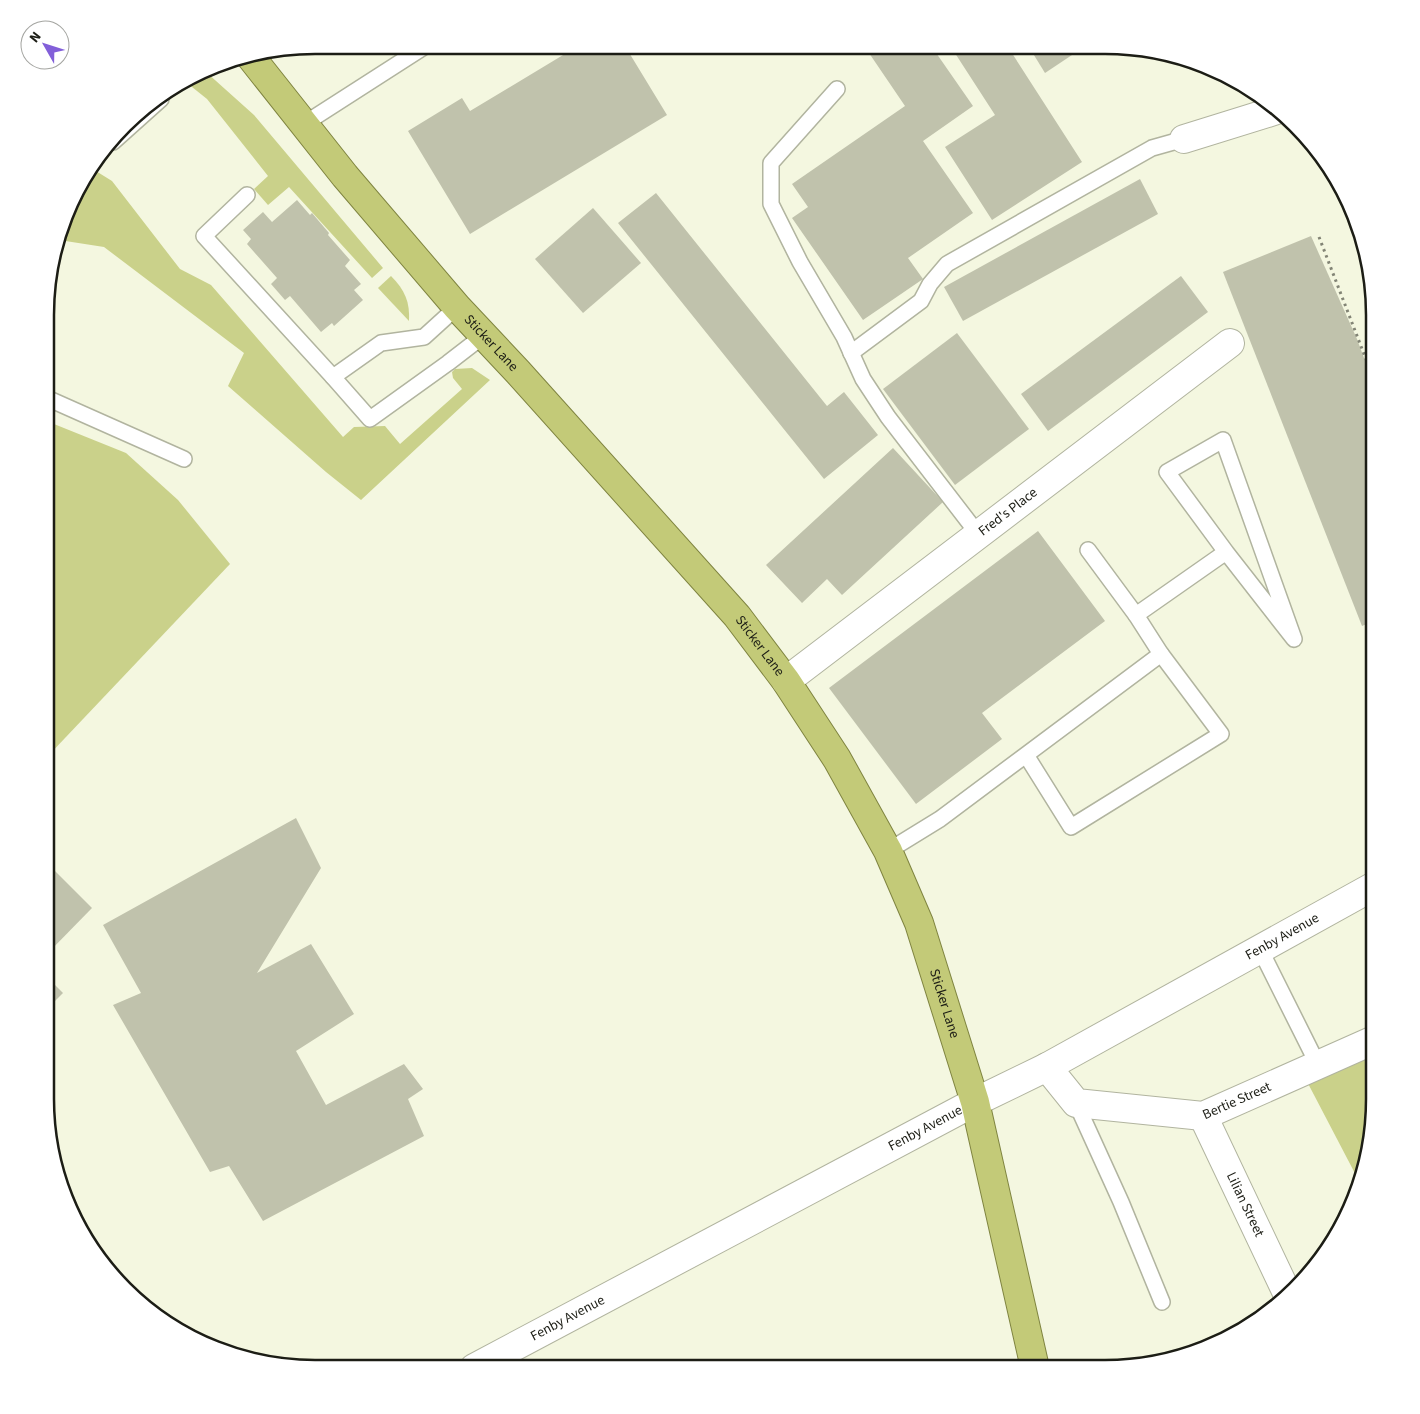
<svg xmlns="http://www.w3.org/2000/svg" width="1420" height="1414" font-family="'Source Sans 3',sans-serif">
<style>
.green{fill:#cad18a}
.building{fill:#c0c2ac}
.lines{fill:none;stroke-linecap:round;stroke-linejoin:round}
.service-casing{stroke:#b1b49f;stroke-width:18}
.minor-casing{stroke:#b1b49f;stroke-width:30}
.tertiary-casing{stroke:#b1b49f;stroke-width:30}
.trunk-casing{stroke:#7f8440;stroke-width:30}
.path{stroke:#828475;stroke-width:3;stroke-dasharray:2.5 4;stroke-linecap:butt}
.service{stroke:#fff;stroke-width:15}
.minor{stroke:#fff;stroke-width:28}
.tertiary{stroke:#fff;stroke-width:28}
.trunk{stroke:#c3ca78;stroke-width:28}
.labels{text-anchor:middle;dominant-baseline:central;stroke-width:4.5;stroke-linejoin:round;paint-order:stroke}
.street-label{font-size:14px;fill:#1c1d15;stroke:#fff}
.rim{fill:none;stroke:#1c1d15;stroke-width:2.5}
</style>
<rect width="100%" height="100%" fill="#f4f7e0"/>
<g class="green">
<polygon points="206,72 254,115 383,268 372,278 289,187 268,205 254,189 268,176 207,99 187,83"/>
<polygon points="91,168 112,181 180,269 211,285 343,437 354,427 385,426 400,444 462,389 453,378 452,372 455,369 472,368 490,380 361,500 326,472 228,386 244,353 104,247 59,240 81,180"/>
<path d="M391,276c14,14 19,26 18,45l-31,-33z"/>
<polygon points="49,422 126,453 178,500 230,564 47,757"/>
<path d="M1374,1040c0,48 4,99 -14,143l-58,-111z"/>
</g>
<g class="building">
<polygon points="578,46 625,46 667,115 470,234 408,131 462,98 470,111"/>
<polygon points="878,47 932,47 973,106 923,141 973,213 908,258 923,279 863,320 792,218 808,207 792,184 905,106 869,53"/>
<polygon points="951,47 1008,47 1082,162 992,220 945,147 995,115"/>
<polygon points="1029,47 1084,47 1045,73"/>
<polygon points="1140,179 1158,214 963,321 944,287"/>
<polygon points="656,193 827,406 844,392 878,435 824,479 618,223"/>
<polygon points="297,200 310,215 312,213 329,233 328,235 350,260 345,266 361,284 354,290 363,300 334,326 332,323 321,332 290,296 285,300 271,284 277,278 247,244 251,239 243,230 263,212 272,222"/>
<polygon points="593,208 641,263 583,313 535,259"/>
<polygon points="1311,236 1357,339 1374,385 1374,621 1362,626 1223,272"/>
<polygon points="1181,276 1208,312 1048,431 1021,394"/>
<polygon points="957,333 1029,429 955,485 883,389"/>
<polygon points="893,448 943,502 842,595 827,579 802,603 766,565"/>
<polygon points="1038,531 1105,621 982,713 1002,739 916,804 829,688"/>
<polygon points="296,818 321,868 257,973 311,944 354,1014 296,1051 326,1105 404,1064 423,1089 408,1099 424,1136 263,1221 229,1166 210,1172 113,1005 141,993 103,925"/>
<polygon points="47,863 92,908 46,955"/>
<polygon points="46,976 63,993 46,1010"/>
</g>
<g class="lines">
<g class="service-casing">
<g id="service">
<polyline points="837,89 771,163 771,204 800,262 844,337 863,379 888,417 978,534"/>
<polyline points="304,124 427,45"/>
<polyline points="113,142 161,99"/>
<polyline points="247,195 204,236 333,377 370,419 448,363 483,336"/>
<polyline points="851,353 921,301 930,284 947,264 1152,148 1184,139"/>
<polyline points="333,377 381,343 424,337 457,307"/>
<polyline points="49,399 184,459"/>
<polyline points="1088,550 1136,615"/>
<polyline points="1161,654 1136,615 1226,552 1167,472 1223,440 1294,639 1226,552"/>
<polyline points="888,851 940,819 1161,654 1221,734 1071,827 1026,755"/>
<polyline points="1260,949 1318,1065"/>
<polyline points="1076,1103 1121,1202 1162,1302"/>
</g>
</g>
<g class="minor-casing">
<g id="minor">
<polyline points="1184,139 1274,111"/>
<path id="s1" d="M786,681l444,-338"/>
<path id="s2" d="M1047,1067l29,36 127,13 171,-76"/>
<path id="s3" d="M1203,1116l84,177"/>
<path id="s4" d="M474,1368l501,-266"/>
</g>
</g>
<g class="tertiary-casing">
<g id="tertiary">
<path id="s5" d="M975,1102l72,-35 327,-181"/>
</g>
</g>
<g class="trunk-casing">
<g id="trunk">
<path id="s6" d="M250,56l95,120 112,131 61,65 219,244 49,65 51,78 51,92 31,72 56,179 60,266"/>
</g>
</g>
<polyline class="path" points="1319,237 1374,380"/>
<use href="#service" class="service"/>
<use href="#minor" class="minor"/>
<use href="#tertiary" class="tertiary"/>
<use href="#trunk" class="trunk"/>
</g>
<g class="labels">
<g class="street-label">
<text stroke="none"><textPath href="#s6" startOffset="375">Sticker Lane</textPath></text>
<text stroke="none"><textPath href="#s1" startOffset="279">Fred's Place</textPath></text>
<text stroke="none"><textPath href="#s6" startOffset="780">Sticker Lane</textPath></text>
<text stroke="none"><textPath href="#s5" startOffset="349">Fenby Avenue</textPath></text>
<text stroke="none"><textPath href="#s6" startOffset="1185">Sticker Lane</textPath></text>
<text stroke="none"><textPath href="#s2" startOffset="211">Bertie Street</textPath></text>
<text stroke="none"><textPath href="#s4" startOffset="511">Fenby Avenue</textPath></text>
<text stroke="none"><textPath href="#s3" startOffset="98">Lilian Street</textPath></text>
<text stroke="none"><textPath href="#s4" startOffset="106">Fenby Avenue</textPath></text>
</g>
</g>
<path d="M0 0H1420V1414H0ZM315 54H1105A261 261 0 0 1 1366 315V1099A261 261 0 0 1 1105 1360H315A261 261 0 0 1 54 1099V315A261 261 0 0 1 315 54Z" fill="#fff" fill-rule="evenodd"/>
<path class="rim" d="M315 54H1105A261 261 0 0 1 1366 315V1099A261 261 0 0 1 1105 1360H315A261 261 0 0 1 54 1099V315A261 261 0 0 1 315 54Z"/>
<g transform="translate(45 45) rotate(309)"><circle r="24" fill="#ffffff" stroke="#a4a5a1"/>
<path d="M0-4L9 19L0 12L-9 19Z" fill="#825fd9"/>
<text y="-8" font-size="14" font-weight="bold" text-anchor="middle" fill="#1c1d15">N</text>
</g>
</svg>
